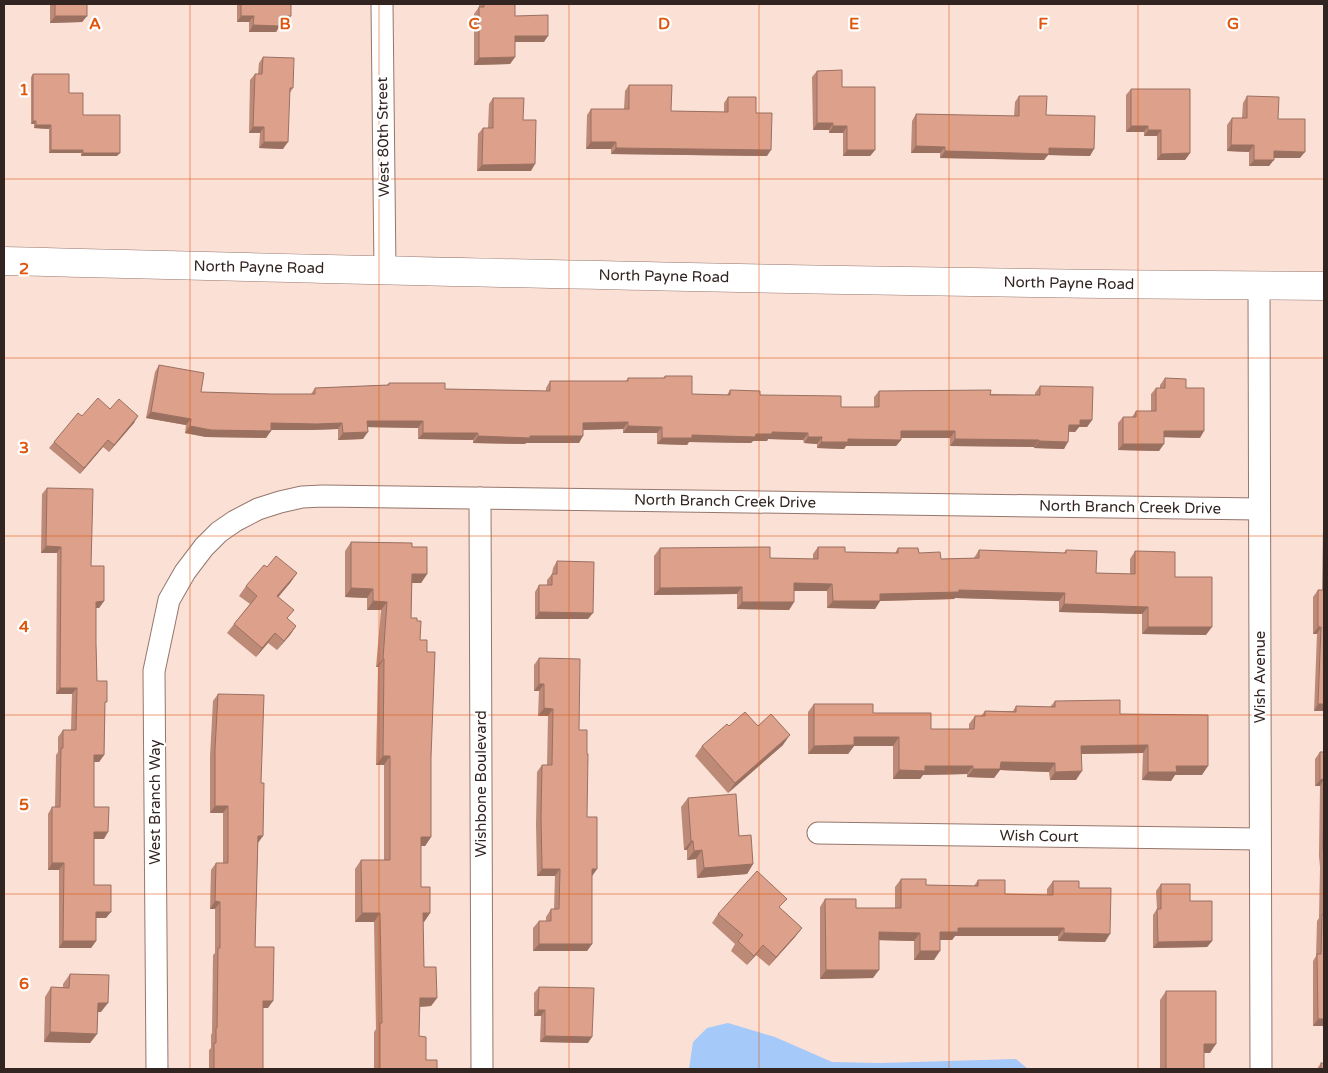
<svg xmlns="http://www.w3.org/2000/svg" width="1328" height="1073" font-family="'Varela Round',sans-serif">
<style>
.water{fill:#a5c9f9}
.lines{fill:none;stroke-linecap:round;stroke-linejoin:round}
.street-casing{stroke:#95776d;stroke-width:23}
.secondary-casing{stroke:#95776d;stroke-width:29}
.street{stroke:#fff;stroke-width:21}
.secondary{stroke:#fff;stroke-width:28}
.wall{fill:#bd8a78}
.shaded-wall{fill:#9a7061}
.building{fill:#dca08b;stroke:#9a7061}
.grid{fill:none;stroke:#df560d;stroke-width:1;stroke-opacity:0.55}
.labels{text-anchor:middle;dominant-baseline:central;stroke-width:4.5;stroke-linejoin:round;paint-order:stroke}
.street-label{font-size:15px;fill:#322521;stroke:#fff}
.grid-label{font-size:16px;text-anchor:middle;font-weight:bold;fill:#df560d;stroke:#fff;stroke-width:4.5;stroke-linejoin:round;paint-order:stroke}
</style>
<rect width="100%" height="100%" fill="#fbe0d6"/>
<polygon class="water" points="728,1023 775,1037 832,1062 880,1063 1016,1059 1028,1069 689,1069 693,1042 707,1028"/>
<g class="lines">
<g class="street-casing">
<g id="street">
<polyline points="382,4 385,271"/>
<polyline points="1259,286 1261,1069"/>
<polyline points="480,498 482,1069"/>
<polyline points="818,833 1260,839"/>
<polyline points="157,1069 154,671 169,600 185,572 204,547 219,532 235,521 258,509 280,502 302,497 323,496 1259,509"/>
</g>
</g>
<g class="secondary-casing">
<path id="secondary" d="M4,261c440,11 880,22 1320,25"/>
</g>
<use href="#street" class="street"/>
<use href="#secondary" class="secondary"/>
</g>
<g class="wall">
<polygon points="50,4 87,4 87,16 82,22 50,23"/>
<polygon points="237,4 291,4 287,22 280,22 276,32 249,32 249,22 237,22"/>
<polygon points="479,4 515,4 515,16 544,42 515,42 515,57 510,64 474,65 474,14 479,7"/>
<polygon points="263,57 293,88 289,94 283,149 259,148 260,133 249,133 250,80 255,74 258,74 259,63"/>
<polygon points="817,71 842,87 875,150 870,156 843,156 843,133 829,133 829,130 813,130 812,77"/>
<polygon points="33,74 69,93 83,115 117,156 81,156 81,153 49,153 49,129 34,128 34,124 31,124 31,77"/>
<polygon points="629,85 671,111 724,112 724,103 728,97 756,113 767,156 611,154 611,149 586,149 587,115 591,109 624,109 625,91"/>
<polygon points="1131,89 1190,153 1185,160 1157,160 1157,136 1144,136 1144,132 1126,132 1126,95"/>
<polygon points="1019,96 1046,115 1090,156 1048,155 1044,160 940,158 940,153 911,153 912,121 916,114 1014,116 1015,102"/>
<polygon points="1247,96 1278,119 1300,158 1274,158 1269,166 1249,166 1249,152 1227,151 1227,125 1232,118 1242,118 1243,103"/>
<polygon points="493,98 523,120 531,171 477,171 478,134 483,128 488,128 489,104"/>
<polygon points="159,365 201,392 270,394 311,394 315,388 387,385 389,383 445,389 546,391 546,388 550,381 626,381 628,378 663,378 665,376 692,394 727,395 730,390 841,407 874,407 874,397 879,391 1035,395 1035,393 1040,386 1092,420 1087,427 1079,427 1075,432 1068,432 1064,449 1034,448 1034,447 950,446 950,438 901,438 901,440 896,446 846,446 844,449 817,448 817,444 804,443 803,440 768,439 767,441 753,441 751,443 689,442 687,445 657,444 657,433 623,433 623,429 583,430 579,443 526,443 525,444 473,443 473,440 418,439 418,428 368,427 363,439 338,440 338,429 311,430 271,430 266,438 206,437 185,433 186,425 146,418 155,372"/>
<polygon points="1165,378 1186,388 1200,438 1164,437 1159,451 1118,450 1118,423 1123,417 1132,417 1136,411 1151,411 1151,394 1156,388 1160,388 1160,385"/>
<polygon points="110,409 134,423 109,452 103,447 80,474 49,448 54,442 82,416"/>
<polygon points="47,488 91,566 104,601 99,608 96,608 96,644 97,681 105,706 104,755 99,762 94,762 94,807 104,839 94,839 94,885 106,918 96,918 96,941 91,948 59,948 59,870 48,870 48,814 52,807 55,807 56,755 58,752 58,737 63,730 71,730 72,694 56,694 57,553 41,553 42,494"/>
<polygon points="1324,528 1324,711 1314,711 1317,634 1313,634 1313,597 1318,590 1322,590 1323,530"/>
<polygon points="351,542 412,547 427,574 421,583 412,583 411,618 420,640 427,652 431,757 431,837 425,846 421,846 421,887 430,913 424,922 423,922 424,967 437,998 431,1006 420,1007 419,1036 426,1060 437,1069 374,1069 374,1032 376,1029 374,922 355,922 355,869 361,860 384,860 384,765 376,765 378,667 376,667 381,610 367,610 367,598 345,597 345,551"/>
<polygon points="818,547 845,552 895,553 898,548 919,553 941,559 974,558 979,550 1064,553 1066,550 1096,573 1130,574 1130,559 1135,551 1175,577 1206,635 1142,634 1142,614 1059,612 1059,601 955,598 954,599 880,601 875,609 827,608 827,591 794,591 794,602 789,610 737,609 737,594 654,595 654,556 660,548 770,558 813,559 813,554"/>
<polygon points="557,561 588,619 535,619 535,592 539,585 547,585 547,580 552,574 553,568"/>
<polygon points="267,567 297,573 290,583 278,597 288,619 296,626 290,635 277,650 268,643 256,657 227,633 234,624 250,604 239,596 246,586"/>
<polygon points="539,658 579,730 587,754 587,817 597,869 592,876 592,944 587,951 533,951 533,928 539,921 546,921 546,917 551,909 554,909 555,876 537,876 536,825 537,772 542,765 547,765 548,716 538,716 539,691 534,691 534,665"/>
<polygon points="218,694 258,843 255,947 268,1008 263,1008 263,1069 209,1069 209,1050 211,1048 211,1035 212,1033 213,955 215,953 215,909 210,909 211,870 216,863 223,863 223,813 210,813 210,756 213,701"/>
<polygon points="1055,701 1120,714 1202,775 1175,775 1171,781 1142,780 1143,753 1081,754 1076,780 1050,780 1049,772 1000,770 994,778 967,777 967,774 923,775 920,779 893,779 893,746 854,746 848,754 808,754 808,712 814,704 873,713 931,729 969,729 969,724 975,716 981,716 985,711 1013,711 1016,706 1050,707"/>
<polygon points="729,726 783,745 728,793 695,756 702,746"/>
<polygon points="1320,752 1324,752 1324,1026 1313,1026 1313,961 1316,956 1317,921 1319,918 1320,867 1319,856 1320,786 1315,786 1315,759"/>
<polygon points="688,798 739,836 753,864 747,874 697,878 696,859 687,860 687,850 684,850 681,807"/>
<polygon points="901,879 926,885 974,886 978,880 1005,894 1047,895 1047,889 1053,881 1079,888 1105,942 1058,941 1058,936 955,936 952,940 940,940 934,960 914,960 914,941 879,940 873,978 820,979 820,907 825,899 856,908 895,908 895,887"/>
<polygon points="1161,884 1190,901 1212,941 1207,947 1153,948 1153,915 1157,909 1156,891"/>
<polygon points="780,908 802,928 795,937 769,966 756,955 747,965 731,951 735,944 712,923 718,914"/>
<polygon points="70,974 101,1012 98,1012 97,1034 90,1043 44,1042 45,997 51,987 63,987 63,984"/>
<polygon points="539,987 588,1043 540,1042 541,1016 534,1016 534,993"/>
<polygon points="1166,991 1210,1053 1204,1053 1204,1069 1160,1069 1160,1000"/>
<polygon points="1324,1061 1324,1069 1317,1069 1321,1063 1324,1063"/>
</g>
<g class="shaded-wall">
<polygon points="55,16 87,16 82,22 50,23"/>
<polygon points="241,16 254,16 249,22 237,22"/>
<polygon points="280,16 291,16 287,22 276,22"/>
<polygon points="253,25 280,26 276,32 249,32"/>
<polygon points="515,36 548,36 544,42 510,42"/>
<polygon points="515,57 510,64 474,65 479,58"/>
<polygon points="33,121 36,121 34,124 31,124"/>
<polygon points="817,123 833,123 829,130 813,130"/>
<polygon points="36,125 51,125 49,129 34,128"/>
<polygon points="833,126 847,126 843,133 829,133"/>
<polygon points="1131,126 1148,126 1144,132 1126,132"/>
<polygon points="253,127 264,127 260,133 249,133"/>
<polygon points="1148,130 1161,130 1157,136 1144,136"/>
<polygon points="264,142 288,142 283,149 259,148"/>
<polygon points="591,142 616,142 611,149 586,149"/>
<polygon points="1231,145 1254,145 1249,152 1227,151"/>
<polygon points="916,146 945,147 940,153 911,153"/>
<polygon points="616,148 771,150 767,156 611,154"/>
<polygon points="1049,148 1094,149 1090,156 1048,155 1044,160 940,158 945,151"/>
<polygon points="51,150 83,150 81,153 49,153"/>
<polygon points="847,150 875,150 870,156 843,156"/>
<polygon points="1274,151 1305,152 1300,158 1269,158"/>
<polygon points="83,153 120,153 117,156 81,156"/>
<polygon points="1190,153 1185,160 1157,160 1161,154"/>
<polygon points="1254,160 1274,160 1269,166 1249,166"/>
<polygon points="535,164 531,171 477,171 482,165"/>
<polygon points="151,412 191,419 186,425 146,418"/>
<polygon points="138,416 134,423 109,452 114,445"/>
<polygon points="1080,420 1092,420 1087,427 1079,427 1075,432 1064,431 1069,425"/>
<polygon points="367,421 423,421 418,428 363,427"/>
<polygon points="628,422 623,429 579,430 583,423"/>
<polygon points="271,423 342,423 338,429 311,430 266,430"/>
<polygon points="190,426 271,431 266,438 206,437 185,433"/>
<polygon points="628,426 662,427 657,433 623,433"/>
<polygon points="901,431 955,431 950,438 896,438"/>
<polygon points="1164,431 1204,431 1200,438 1159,437"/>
<polygon points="368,432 363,439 338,440 343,433"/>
<polygon points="772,432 808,433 803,440 768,439 767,441 753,441 751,443 689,442 687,445 657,444 662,438 692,435 756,434"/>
<polygon points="423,433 478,433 473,440 418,439"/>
<polygon points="478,436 583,436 579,443 526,443 525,444 473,443"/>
<polygon points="808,437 822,437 817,444 804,443"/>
<polygon points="848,439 901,440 896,446 846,446 844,449 817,448 821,442"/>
<polygon points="955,439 1039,440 1034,447 950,446"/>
<polygon points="108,440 103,447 80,474 84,468"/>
<polygon points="1039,441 1068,442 1064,449 1034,448"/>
<polygon points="1123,444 1164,444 1159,451 1118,450"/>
<polygon points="46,546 61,547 57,553 41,553"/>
<polygon points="297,573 290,583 271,606 277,596"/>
<polygon points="412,574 427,574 421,583 406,583"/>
<polygon points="794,583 832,584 827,591 789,591"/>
<polygon points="742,587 737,594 654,595 660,588"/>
<polygon points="351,588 373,589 367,598 345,597"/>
<polygon points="959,590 1065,593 1059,601 955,598 954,599 875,601 880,594"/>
<polygon points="104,601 99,608 92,608 96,602"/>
<polygon points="373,601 387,602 381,610 367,610"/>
<polygon points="833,601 880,601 875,609 827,608"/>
<polygon points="742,602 794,602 789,610 737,609"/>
<polygon points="1064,604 1148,607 1142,614 1059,612"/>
<polygon points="539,612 593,613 588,619 535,619"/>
<polygon points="296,626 290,635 277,650 284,641"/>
<polygon points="1148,627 1212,627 1206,635 1142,634"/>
<polygon points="1318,627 1321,627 1317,634 1313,634"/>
<polygon points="275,633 268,643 256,657 262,648"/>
<polygon points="383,659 384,659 378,667 376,667"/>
<polygon points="539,684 544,684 539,691 534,691"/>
<polygon points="60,688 77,688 72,694 56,694"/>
<polygon points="1318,704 1324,704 1324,711 1314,711"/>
<polygon points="544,708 553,709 548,716 538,716"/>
<polygon points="790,735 783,745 728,793 735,783"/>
<polygon points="854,737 899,737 893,746 854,746 848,754 808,754 814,746"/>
<polygon points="1148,745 1143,753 1075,754 1081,746"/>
<polygon points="94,755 104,755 99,762 90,762"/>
<polygon points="383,756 390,756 384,765 376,765"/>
<polygon points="1001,762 1055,763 1049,772 1000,770 994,778 967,777 973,769"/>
<polygon points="925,766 973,766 967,774 923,775 920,779 893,779 899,770"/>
<polygon points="1176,766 1208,766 1202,775 1175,775 1171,781 1142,780 1148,772"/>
<polygon points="1082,771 1076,780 1050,780 1055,772"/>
<polygon points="1324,779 1320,786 1315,786 1320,780"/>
<polygon points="215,806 228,806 223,813 210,813"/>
<polygon points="94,832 108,832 104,839 90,839"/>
<polygon points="258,836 263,836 258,843 253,843"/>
<polygon points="421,837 431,837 425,846 415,846"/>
<polygon points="691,841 693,841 687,850 684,850"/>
<polygon points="702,850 696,859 687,860 694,851"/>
<polygon points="52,863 64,863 59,870 48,870"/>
<polygon points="753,864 747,874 697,878 704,868"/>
<polygon points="542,869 560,869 555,876 537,876"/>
<polygon points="592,869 597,869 592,876"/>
<polygon points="215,901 220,902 215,909 210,909"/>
<polygon points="96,912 111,912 106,918 91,918"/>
<polygon points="362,913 380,913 374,922 355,922"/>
<polygon points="423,913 430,913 424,922 417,922"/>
<polygon points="802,928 795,937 769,966 776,957"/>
<polygon points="958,928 1064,928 1058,936 955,936 952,940 934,940 940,932"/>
<polygon points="879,932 920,933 914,941 873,940"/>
<polygon points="1064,933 1110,934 1105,942 1058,941"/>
<polygon points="63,941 96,941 91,948 59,948"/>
<polygon points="1212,941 1207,947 1153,948 1158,942"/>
<polygon points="539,944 592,944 587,951 533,951"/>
<polygon points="763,945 756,955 747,965 754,956"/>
<polygon points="920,951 940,951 934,960 914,960"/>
<polygon points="826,970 879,970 873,978 820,979"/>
<polygon points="420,998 437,998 431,1006 414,1007"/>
<polygon points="263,1001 273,1001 268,1008 258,1008"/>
<polygon points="98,1003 108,1003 101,1012 91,1012"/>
<polygon points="538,1010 545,1010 541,1016 534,1016"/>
<polygon points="1318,1019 1324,1019 1324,1026 1313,1026"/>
<polygon points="50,1032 97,1034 90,1043 44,1042"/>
<polygon points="545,1036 592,1037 588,1043 540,1042"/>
<polygon points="1204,1044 1216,1044 1210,1053 1198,1053"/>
</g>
<g class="building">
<rect x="55" y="4" width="32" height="12"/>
<polygon points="241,4 291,4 291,16 280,16 280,26 253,25 254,16 241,16"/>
<polygon points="484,4 515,4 515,16 548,15 548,36 515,36 515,57 479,58 479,7 484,7"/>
<polygon points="263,57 294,58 293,88 290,88 288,142 264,142 264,127 253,127 255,74 262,74"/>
<polygon points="842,70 842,87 875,87 875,150 847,150 847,126 833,126 833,123 817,123 817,71"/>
<polygon points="33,74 69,74 69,93 83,93 83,115 120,115 120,153 83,153 83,150 51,150 51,125 36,125 36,121 33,121"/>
<polygon points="629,85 672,85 671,111 728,112 728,97 756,97 756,113 772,113 771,150 616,148 616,142 591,142 591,109 629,109"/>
<polygon points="1131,89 1190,89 1190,153 1161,154 1161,130 1148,130 1148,126 1131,126"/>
<polygon points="1019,96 1047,96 1046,115 1095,116 1094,149 1049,148 1049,154 945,151 945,147 916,146 916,114 1019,116"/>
<polygon points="1247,96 1279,97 1278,119 1305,119 1305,152 1274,151 1274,160 1254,160 1254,145 1231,145 1232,118 1247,118"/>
<polygon points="493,98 524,98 523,120 536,120 535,164 482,165 483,128 493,128"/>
<polygon points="159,365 204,373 201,392 270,394 315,394 315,388 389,385 389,383 445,383 445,389 550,391 550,381 628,381 628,378 665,378 665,376 692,376 692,394 730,395 730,390 760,391 760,395 841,396 841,407 879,407 879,391 991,390 990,395 1040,395 1040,386 1093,387 1092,420 1080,420 1080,425 1069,425 1068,442 1039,441 1039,440 955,439 955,431 901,431 901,440 848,439 848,442 821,442 822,437 808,437 808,433 772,432 772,434 756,434 755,437 692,435 692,438 662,438 662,427 628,426 628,422 583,423 583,436 530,436 530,438 478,436 478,433 423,433 423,421 367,421 368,432 343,433 342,423 316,424 271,423 271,431 211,430 190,426 191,419 151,412"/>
<polygon points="1165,378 1186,379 1186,388 1204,388 1204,431 1164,431 1164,444 1123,444 1123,417 1136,417 1136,411 1156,411 1156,388 1165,388"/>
<polygon points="98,398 110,409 119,399 138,416 114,445 108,440 84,468 54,442 78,413 82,416"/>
<polygon points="47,488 93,489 91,566 104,566 104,601 96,602 96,644 97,681 107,681 107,702 105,702 104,755 94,755 94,807 109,807 108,832 94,832 94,885 111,885 111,912 96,912 96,941 63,941 64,863 52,863 52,807 60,807 61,748 63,748 63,730 76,730 77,688 60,688 61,547 46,546"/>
<polygon points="351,542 412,543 412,547 427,547 427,574 412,574 411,618 417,618 417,621 421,621 420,640 427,640 427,652 435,652 431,757 431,837 421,837 421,887 430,887 430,913 423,913 424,967 436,967 437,998 420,998 419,1036 426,1037 426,1060 437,1060 437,1069 380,1069 380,1023 382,1023 380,913 362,913 361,860 390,860 390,756 383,756 384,659 383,659 387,602 373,601 373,589 351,588"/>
<polygon points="770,547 770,558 818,559 818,547 845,547 845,552 898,553 898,548 918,548 919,553 940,552 941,559 979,558 979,550 1066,553 1066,550 1097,551 1096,573 1135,574 1135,551 1175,552 1175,577 1212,577 1212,627 1148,627 1148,607 1064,604 1065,593 959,590 959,592 880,594 880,601 833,601 832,584 794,583 794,602 742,602 742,587 660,588 660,548"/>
<polygon points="276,556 297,573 277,596 294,610 287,618 296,626 284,641 275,633 262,648 234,624 257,596 246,586 264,565 267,567"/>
<polygon points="557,561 594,562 593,613 539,612 539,585 552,585 552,574 557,574"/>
<polygon points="1318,590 1324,590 1324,704 1318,704 1321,627 1318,627"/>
<polygon points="539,658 580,659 579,730 587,730 587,754 588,754 587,817 597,817 597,869 592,869 592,944 539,944 539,921 551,921 551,909 559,909 560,869 542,869 541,817 542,765 552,765 553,709 544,708 544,684 539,684"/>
<polygon points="218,694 264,695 261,783 264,783 263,836 258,836 255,947 274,947 273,1001 263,1001 263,1069 214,1069 214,1043 216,1043 216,1028 217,1028 218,948 220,948 220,902 215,901 216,863 228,863 228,806 215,806 215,749"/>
<polygon points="1120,700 1120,714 1208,715 1208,766 1176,766 1177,772 1148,772 1148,745 1081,746 1082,771 1055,772 1055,763 1001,762 1000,769 973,769 973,766 925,766 925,771 899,770 899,737 854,737 854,745 814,746 814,704 873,704 873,713 931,713 931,729 974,729 975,716 985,716 985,711 1016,712 1016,706 1055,707 1055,701"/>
<polygon points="745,712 758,726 771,714 790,735 735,783 702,746 727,724 729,726"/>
<polygon points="1320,752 1324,752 1324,779 1320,780"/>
<polygon points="736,794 739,836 751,835 753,864 704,868 702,850 694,851 693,841 691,841 688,798"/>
<polygon points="1324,798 1324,856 1323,849"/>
<polygon points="757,871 787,899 779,907 802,928 776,957 763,945 754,956 738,941 743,935 718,914"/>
<polygon points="901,879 926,879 926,885 978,886 978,880 1005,880 1005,894 1053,895 1053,881 1079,881 1079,888 1111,888 1110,934 1064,933 1064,928 958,928 958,932 940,932 940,951 920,951 920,933 879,932 879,970 826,970 825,899 856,899 856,908 901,908"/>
<polygon points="1161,884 1190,884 1190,901 1212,901 1212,941 1158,942 1157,909 1161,909"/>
<polygon points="1324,893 1324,1019 1318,1019 1317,954 1321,954 1322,914 1324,915"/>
<polygon points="70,974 109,975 108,1003 98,1003 97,1034 50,1032 51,987 69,988"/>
<polygon points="539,987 594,988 592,1037 545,1036 545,1010 538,1010"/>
<polygon points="1166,991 1216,991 1216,1044 1204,1044 1204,1069 1166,1069"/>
<rect x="1321" y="1063" width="3" height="6"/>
</g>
<path class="grid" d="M190,4v1065M379,4v1065M569,4v1065M759,4v1065M949,4v1065M1138,4v1065M4,179h1320M4,358h1320M4,536h1320M4,715h1320M4,894h1320"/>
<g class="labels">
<g class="street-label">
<text transform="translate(383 137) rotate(-91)">West 80th Street</text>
<text transform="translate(259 267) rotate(1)">North Payne Road</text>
<text transform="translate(664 276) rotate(1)">North Payne Road</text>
<text transform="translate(1069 283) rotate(1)">North Payne Road</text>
<text transform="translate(725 501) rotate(1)">North Branch Creek Drive</text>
<text transform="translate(1130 507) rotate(1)">North Branch Creek Drive</text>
<text transform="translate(1260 677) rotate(-90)">Wish Avenue</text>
<text transform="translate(481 784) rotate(-90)">Wishbone Boulevard</text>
<text transform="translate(155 802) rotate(-90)">West Branch Way</text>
<text transform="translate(1039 836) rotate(1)">Wish Court</text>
</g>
</g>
<g class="grid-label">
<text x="95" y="29">A</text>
<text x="285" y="29">B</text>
<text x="474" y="29">C</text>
<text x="664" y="29">D</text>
<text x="854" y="29">E</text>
<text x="1043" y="29">F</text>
<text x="1233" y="29">G</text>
<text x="24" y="95">1</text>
<text x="24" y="274">2</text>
<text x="24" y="453">3</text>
<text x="24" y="632">4</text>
<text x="24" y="810">5</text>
<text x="24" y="989">6</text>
</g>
<rect width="1328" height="1073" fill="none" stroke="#322521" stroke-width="10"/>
</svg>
